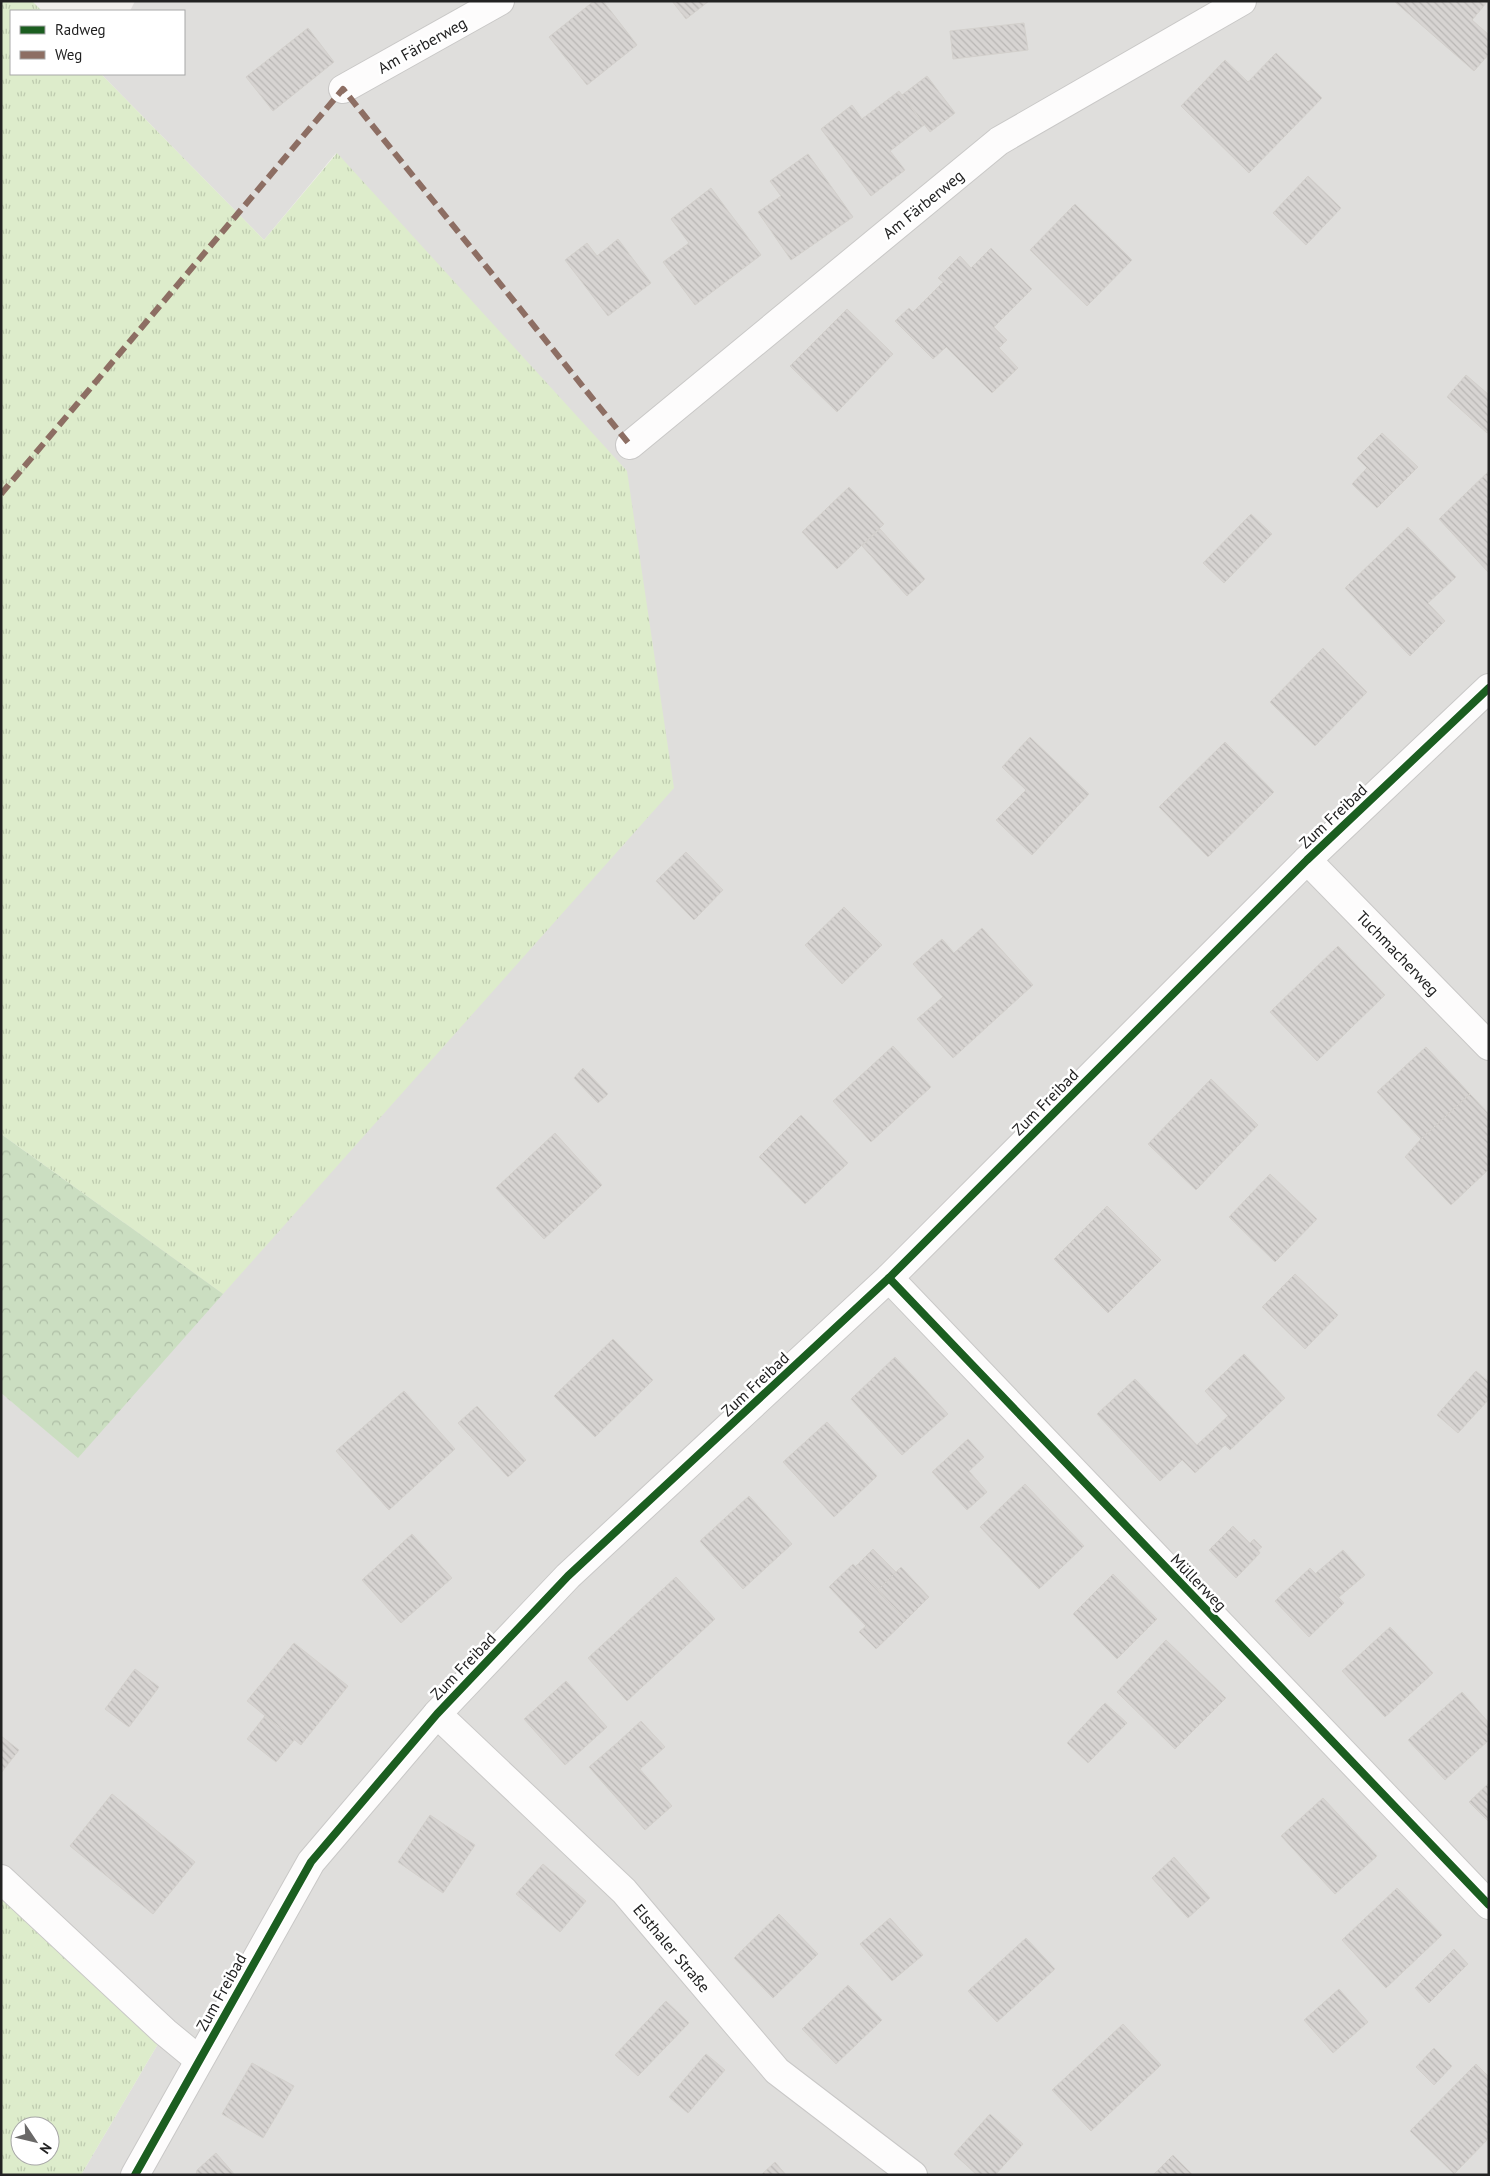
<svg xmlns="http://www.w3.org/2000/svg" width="1490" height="2176" font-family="'PT Sans',sans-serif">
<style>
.residential{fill:#dfdedc}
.grass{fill:url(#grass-tufts);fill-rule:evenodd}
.forest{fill:url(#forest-crowns)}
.building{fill:url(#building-back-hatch);stroke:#d3d0cc}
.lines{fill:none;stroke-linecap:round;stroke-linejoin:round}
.minor-casing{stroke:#c9c8c7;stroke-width:30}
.minor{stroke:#fdfcfc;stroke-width:28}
.quiet{stroke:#8d6e63;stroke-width:6;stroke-dasharray:12 6;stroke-linecap:butt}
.cycleway-casing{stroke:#fff;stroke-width:11}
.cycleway{stroke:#1b5e20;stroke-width:8}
.labels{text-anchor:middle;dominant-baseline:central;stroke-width:5;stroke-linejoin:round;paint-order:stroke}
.street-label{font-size:16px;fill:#222;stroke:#fff}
</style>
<defs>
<pattern id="grass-tufts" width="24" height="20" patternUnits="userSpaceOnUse" patternTransform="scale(1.25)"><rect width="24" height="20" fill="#ddeccb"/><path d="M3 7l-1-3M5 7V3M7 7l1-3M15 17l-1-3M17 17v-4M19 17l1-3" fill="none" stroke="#bdcaae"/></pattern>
<pattern id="forest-crowns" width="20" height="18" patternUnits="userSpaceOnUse" patternTransform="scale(1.25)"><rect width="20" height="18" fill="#cbdec1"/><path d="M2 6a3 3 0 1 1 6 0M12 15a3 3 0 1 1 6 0" fill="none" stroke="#aebea6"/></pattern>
<pattern id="building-back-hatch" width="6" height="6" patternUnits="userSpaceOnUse" patternTransform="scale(1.25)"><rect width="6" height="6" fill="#d7d4d2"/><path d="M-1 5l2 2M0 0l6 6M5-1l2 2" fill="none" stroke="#b8b6b4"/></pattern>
</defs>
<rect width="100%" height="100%" fill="#f0eeeb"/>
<polygon class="residential" points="135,1 1489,1 1489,2175 81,2175 165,2032 1,1879 1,1393 78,1457 336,153 264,240 101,74 184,74 184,11 130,11"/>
<g class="grass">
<polygon points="1,1 32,1 42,11 11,11 11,74 101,74 264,240 337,153 627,471 674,788 223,1294 1,1134"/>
<path d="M1,1879l164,153 -84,143h-80zM20,2126h30v30h-30z"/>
</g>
<polygon class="forest" points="1,1134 223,1294 78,1458 1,1393"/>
<g class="building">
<polygon points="594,1 603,1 637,45 587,85 549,37"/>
<polygon points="672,1 709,1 686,19"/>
<polygon points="1394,1 1486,1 1487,2 1472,20 1489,35 1489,54 1474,71"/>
<polygon points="1024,23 1028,50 953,59 950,31"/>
<polygon points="308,28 334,62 273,111 246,77"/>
<polygon points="1276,53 1322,98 1249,173 1181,106 1225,60 1248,82"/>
<polygon points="927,76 955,113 930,132 902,95"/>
<polygon points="899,91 924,125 890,151 905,170 871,196 821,129 852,105 862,119"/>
<polygon points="808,154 853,217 791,260 758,212 781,196 770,181"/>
<polygon points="1308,176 1341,208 1306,245 1273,213"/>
<polygon points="711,188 761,255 695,305 663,262 689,243 671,219"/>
<polygon points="1075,204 1132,260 1087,306 1030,250"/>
<polygon points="618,239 651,283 608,316 565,260 587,243 597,256"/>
<polygon points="991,248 1032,289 994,327 1007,340 999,348 1018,368 992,393 946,347 933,359 895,321 909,308 913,312 943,282 938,278 960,256 971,268"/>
<polygon points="847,309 893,354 837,412 790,366"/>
<polygon points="1466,375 1489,395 1489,432 1487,433 1447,397"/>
<polygon points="1382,433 1418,467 1392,493 1357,458"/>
<polygon points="1367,468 1392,493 1377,508 1352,484"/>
<polygon points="1489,471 1489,573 1439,519"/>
<polygon points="849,487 884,524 837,569 802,532"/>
<polygon points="1251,514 1272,534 1224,583 1203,563"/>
<polygon points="1408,527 1456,577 1428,603 1445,621 1410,656 1345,588"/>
<polygon points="880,529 925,579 907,596 862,546"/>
<polygon points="1323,648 1367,692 1315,746 1270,702"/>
<polygon points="1030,737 1089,794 1032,855 996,820 1026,790 1002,767"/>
<polygon points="1225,742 1274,792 1208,857 1159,807"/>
<polygon points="686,852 723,890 694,920 656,881"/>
<polygon points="844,907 882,945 842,984 805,945"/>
<polygon points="982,928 1033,985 953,1058 917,1019 943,997 913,964 942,939 954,953"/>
<polygon points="1338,946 1385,995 1317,1061 1270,1012"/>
<polygon points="893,1046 931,1087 871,1142 833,1101"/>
<polygon points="1426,1047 1470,1094 1421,1139 1377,1092"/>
<polygon points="583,1068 608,1094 598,1103 574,1078"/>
<polygon points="1211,1079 1258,1125 1196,1190 1148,1144"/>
<polygon points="1470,1094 1489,1114 1489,1169 1451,1205 1405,1157 1421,1139"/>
<polygon points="801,1115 848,1163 805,1204 759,1157"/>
<polygon points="555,1133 602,1185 544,1239 496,1188"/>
<polygon points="1270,1174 1317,1219 1275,1262 1229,1217"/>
<polygon points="1107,1206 1161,1260 1108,1313 1054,1259"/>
<polygon points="1295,1274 1338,1315 1305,1349 1262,1307"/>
<polygon points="613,1339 653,1380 595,1437 554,1396"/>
<polygon points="1244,1354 1285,1398 1230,1450 1212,1431 1228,1416 1205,1391"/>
<polygon points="895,1357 948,1414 902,1455 851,1399"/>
<polygon points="1476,1371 1489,1382 1489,1399 1458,1433 1437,1415"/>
<polygon points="1135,1379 1197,1445 1212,1431 1225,1445 1195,1473 1182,1460 1160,1481 1097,1414"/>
<polygon points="404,1391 455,1449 389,1510 336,1451"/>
<polygon points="477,1406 526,1460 508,1477 458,1423"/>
<polygon points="827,1422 877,1476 834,1517 783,1462"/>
<polygon points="968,1439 984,1457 969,1471 987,1492 967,1510 932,1472"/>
<polygon points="1025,1484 1084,1546 1039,1589 980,1527"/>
<polygon points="749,1496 792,1544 743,1589 700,1541"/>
<polygon points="1233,1526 1250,1543 1254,1539 1262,1547 1258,1550 1260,1553 1236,1578 1209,1550"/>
<polygon points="412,1534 452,1578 401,1623 362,1580"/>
<polygon points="873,1549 896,1572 878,1590 855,1567"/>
<polygon points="1343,1550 1365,1575 1339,1597 1316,1573"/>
<polygon points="853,1564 906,1620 876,1649 859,1632 866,1626 829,1587"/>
<polygon points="901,1567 929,1597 906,1620 878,1590"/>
<polygon points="1310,1568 1344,1603 1309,1637 1275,1601"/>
<polygon points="1113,1574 1157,1619 1117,1659 1073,1614"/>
<polygon points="676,1577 715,1619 627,1701 588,1658"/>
<polygon points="1390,1627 1433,1673 1385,1717 1342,1671"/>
<polygon points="1166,1640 1226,1698 1175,1749 1117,1692"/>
<polygon points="294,1643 348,1686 301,1745 247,1701"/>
<polygon points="135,1669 159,1687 129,1727 105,1709"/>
<polygon points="566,1681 607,1727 565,1765 524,1719"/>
<polygon points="1462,1692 1489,1723 1489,1740 1445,1780 1408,1740"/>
<polygon points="1105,1703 1127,1723 1088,1763 1067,1743"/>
<polygon points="265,1716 295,1739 276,1762 247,1739"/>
<polygon points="641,1721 665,1747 640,1769 617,1743"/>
<polygon points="1,1736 19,1750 1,1773"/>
<polygon points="617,1743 672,1806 645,1830 589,1767"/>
<polygon points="1489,1783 1489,1822 1469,1802"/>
<polygon points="112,1794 195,1862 153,1914 70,1846"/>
<polygon points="1323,1798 1377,1856 1335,1894 1281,1836"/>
<polygon points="430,1815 475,1845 443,1893 398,1862"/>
<polygon points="1174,1857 1210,1898 1188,1918 1152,1878"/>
<polygon points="543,1864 586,1901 560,1932 516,1894"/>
<polygon points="1397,1888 1442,1935 1386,1988 1342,1940"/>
<polygon points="779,1914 818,1954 773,1998 734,1958"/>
<polygon points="890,1918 923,1955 892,1981 860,1944"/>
<polygon points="1026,1938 1055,1969 997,2022 968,1991"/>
<polygon points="1454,1949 1468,1964 1429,2003 1415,1988"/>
<polygon points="848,1985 882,2020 836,2064 802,2029"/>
<polygon points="1339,1989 1368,2022 1333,2053 1304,2020"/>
<polygon points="666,2001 689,2023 638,2076 615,2055"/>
<polygon points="1123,2024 1161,2065 1091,2131 1052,2090"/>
<polygon points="1434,2048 1452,2066 1434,2085 1416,2067"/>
<polygon points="706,2054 725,2070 688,2113 669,2097"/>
<polygon points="252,2063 294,2086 263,2138 222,2114"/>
<polygon points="1476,2064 1489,2077 1489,2138 1454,2174 1410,2131"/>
<polygon points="990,2114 1023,2144 995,2175 977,2175 954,2154"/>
<polygon points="216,2153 235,2175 196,2175 197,2170"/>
<polygon points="1173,2155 1193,2175 1153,2175"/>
<polygon points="775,2162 786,2175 761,2175"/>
</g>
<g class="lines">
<g class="minor-casing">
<g id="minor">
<polyline points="343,89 500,1"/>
<polyline points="630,445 999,141 1242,1"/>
<polyline points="1307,860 1489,1046"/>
<polyline points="889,1278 1489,1905"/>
<polyline points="437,1714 624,1891 777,2071 913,2175"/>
<polyline points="1,1879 165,2032 199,2060"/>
<polyline points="135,2175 311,1862 437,1714 568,1576 889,1278 1307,860 1489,688"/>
</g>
</g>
<use href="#minor" class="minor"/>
<polyline class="quiet" points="1,494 343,89 630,445"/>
<g class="cycleway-casing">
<g id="cycleway">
<polyline points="889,1278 1489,1905"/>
<polyline points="135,2175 311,1862 437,1714 568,1576 889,1278 1307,860 1489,688"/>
</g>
</g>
<use href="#cycleway" class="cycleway"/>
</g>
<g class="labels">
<g class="street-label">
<text transform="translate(422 45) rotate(-29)">Am Färberweg</text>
<text transform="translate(923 204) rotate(-39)">Am Färberweg</text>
<text transform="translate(1333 816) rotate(-43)">Zum Freibad</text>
<text transform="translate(1398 953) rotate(46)">Tuchmacherweg</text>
<text transform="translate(1045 1102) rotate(-45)">Zum Freibad</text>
<text transform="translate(755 1384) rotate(-43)">Zum Freibad</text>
<text transform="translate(1199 1582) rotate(46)">Müllerweg</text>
<text transform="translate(463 1666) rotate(-46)">Zum Freibad</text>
<text transform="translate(672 1948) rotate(50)">Elsthaler Straße</text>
<text transform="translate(221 1992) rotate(-61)">Zum Freibad</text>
</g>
</g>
<rect width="1490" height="2176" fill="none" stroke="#222222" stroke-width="5"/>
<rect x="10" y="10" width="175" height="65" fill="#ffffff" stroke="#a7a7a7"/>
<rect x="20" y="26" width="25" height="8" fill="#1b5e20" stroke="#a7a7a7"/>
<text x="55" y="35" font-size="15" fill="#222222">Radweg</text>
<rect x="20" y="51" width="25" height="8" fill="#8d6e63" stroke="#a7a7a7"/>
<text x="55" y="60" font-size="15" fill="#222222">Weg</text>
<g transform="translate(35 2141) rotate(125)"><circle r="24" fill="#ffffff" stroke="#a7a7a7"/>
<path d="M0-4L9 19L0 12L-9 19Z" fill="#6a6968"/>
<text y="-8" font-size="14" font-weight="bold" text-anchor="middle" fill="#222222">N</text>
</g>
</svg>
